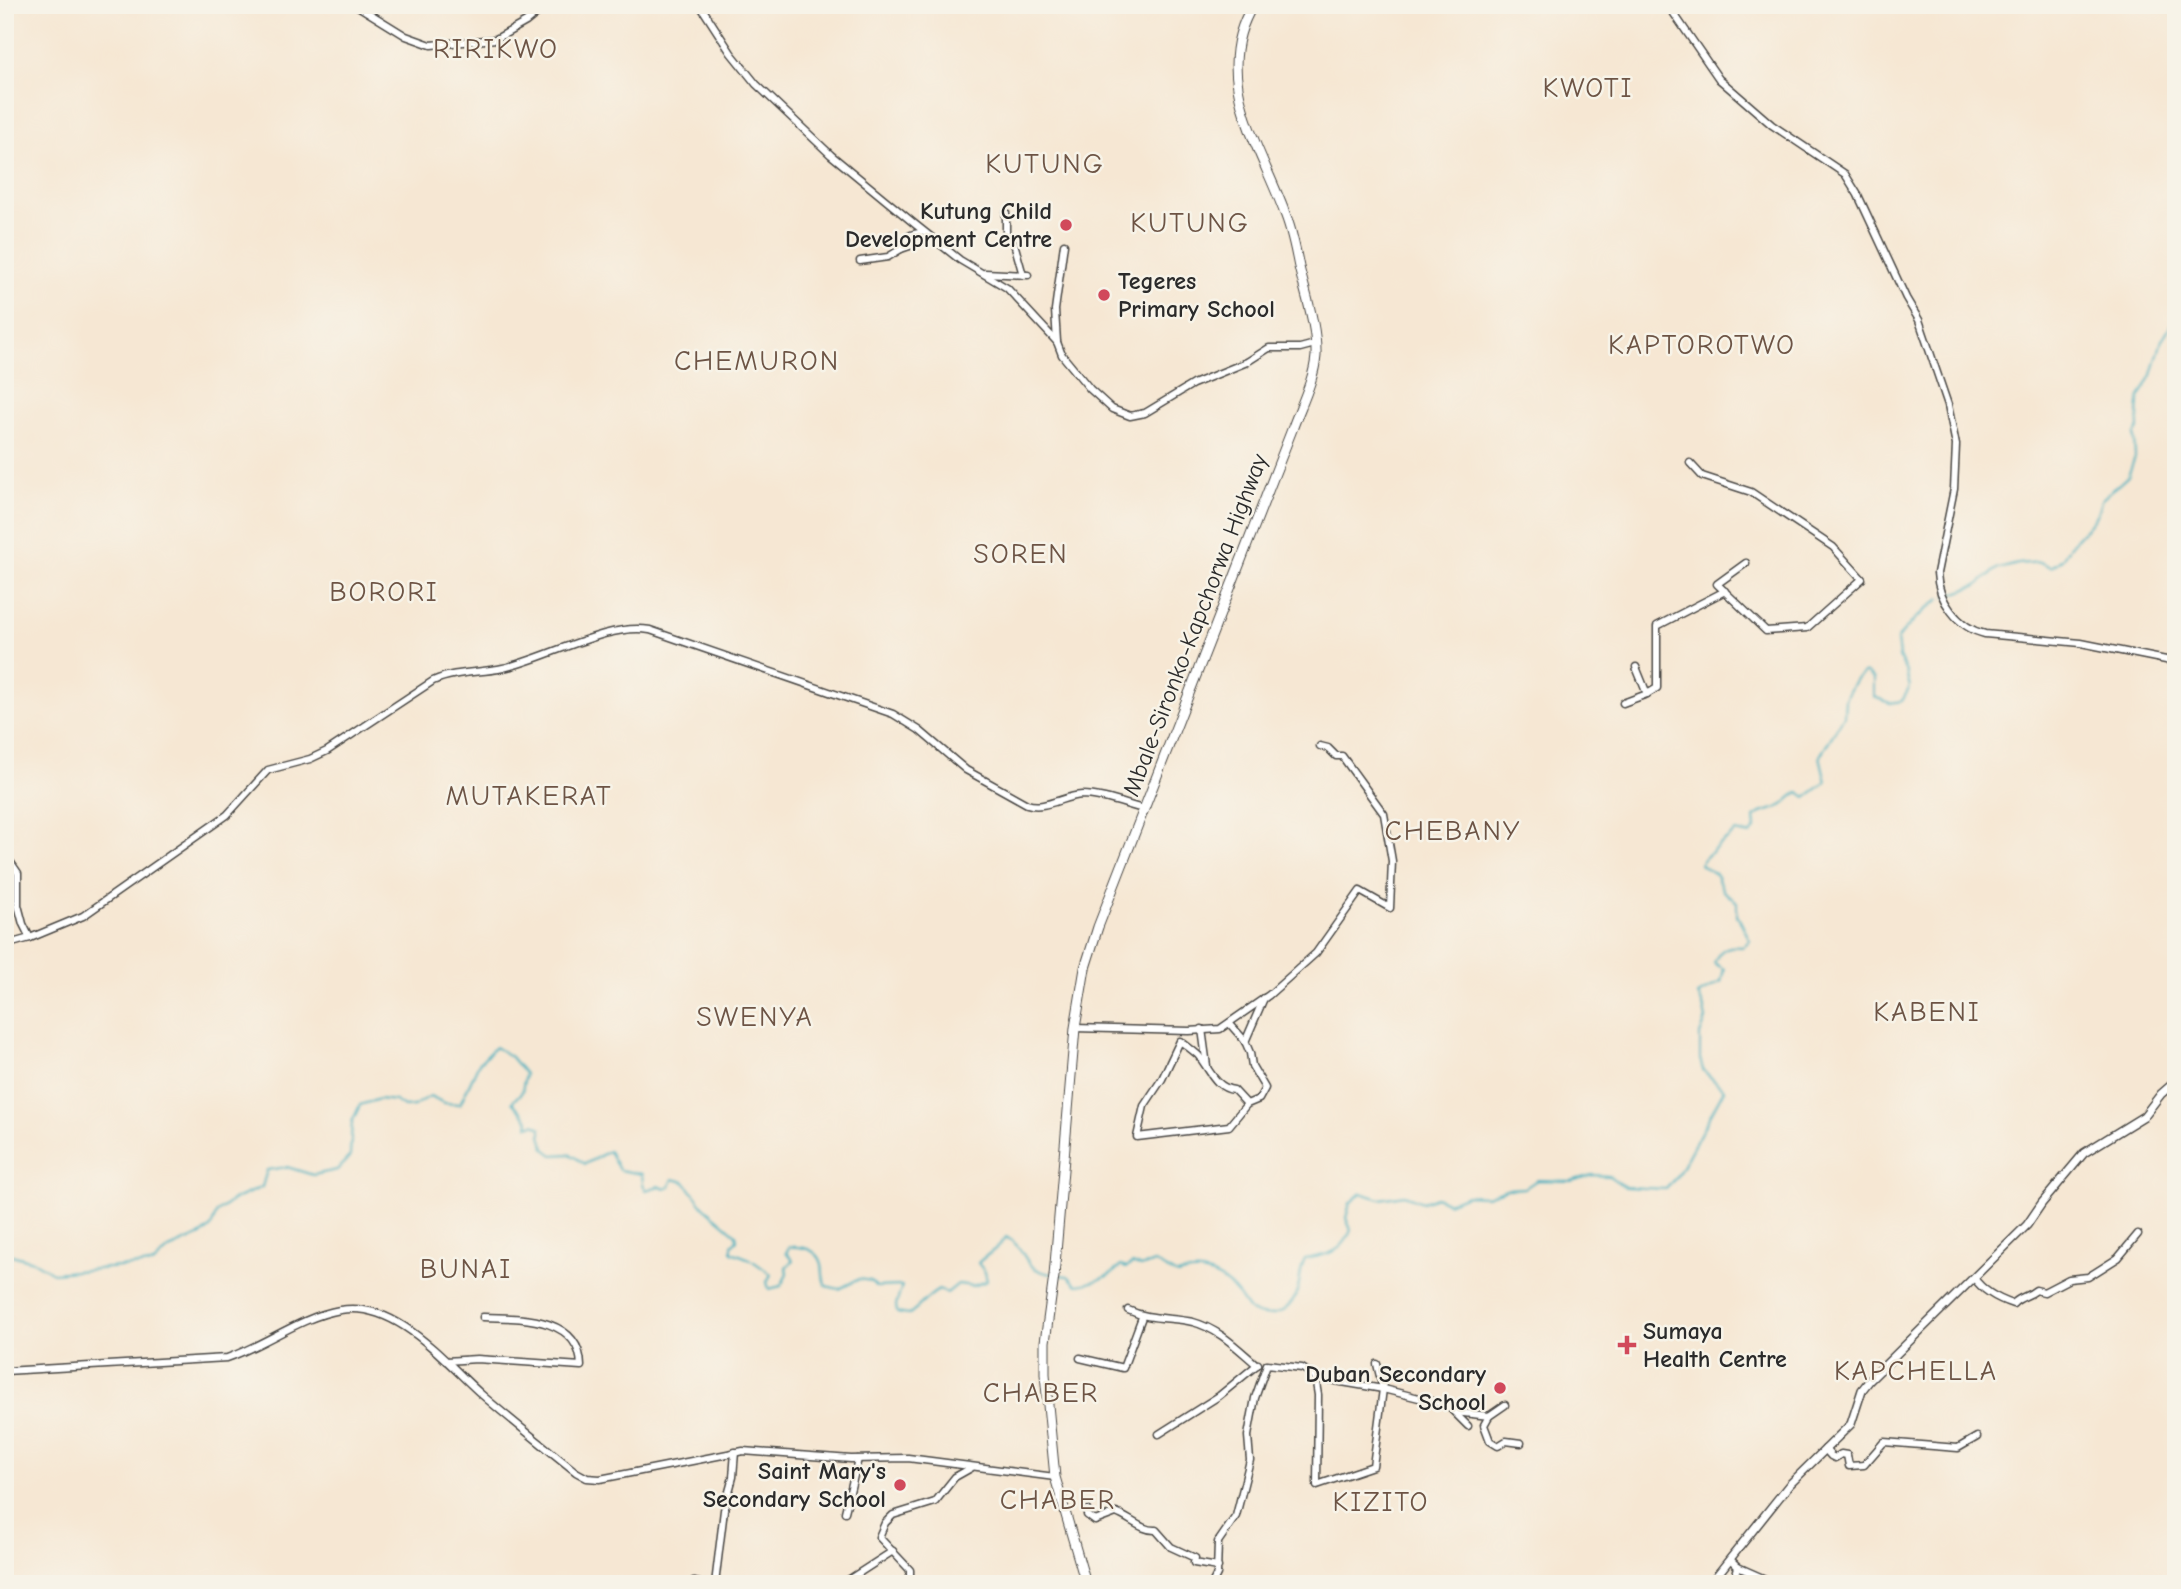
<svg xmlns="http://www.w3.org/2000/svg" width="2181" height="1589" font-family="'Comic Neue',sans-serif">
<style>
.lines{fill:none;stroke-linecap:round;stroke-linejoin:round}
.stream{stroke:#41afbf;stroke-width:2}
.minor-casing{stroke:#494744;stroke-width:9}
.tertiary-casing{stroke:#494744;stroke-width:10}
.primary-casing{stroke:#494744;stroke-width:11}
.minor{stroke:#fff;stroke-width:6}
.tertiary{stroke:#fff;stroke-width:7}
.primary{stroke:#fff;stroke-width:9}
.poi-dot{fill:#d1495b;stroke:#f7f3e8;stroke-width:2.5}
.labels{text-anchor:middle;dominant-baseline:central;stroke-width:5;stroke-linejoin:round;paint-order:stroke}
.poi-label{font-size:24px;font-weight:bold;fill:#2b2b2b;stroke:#f7f3e8;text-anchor:end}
.street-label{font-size:24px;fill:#2b2b2b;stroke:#f7f3e8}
.quarter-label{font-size:28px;letter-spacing:2px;fill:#6d5445;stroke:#f7f3e8}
</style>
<rect width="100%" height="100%" fill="#f7f3e8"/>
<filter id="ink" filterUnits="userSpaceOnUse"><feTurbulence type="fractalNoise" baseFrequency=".0143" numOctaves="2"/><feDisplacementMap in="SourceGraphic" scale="14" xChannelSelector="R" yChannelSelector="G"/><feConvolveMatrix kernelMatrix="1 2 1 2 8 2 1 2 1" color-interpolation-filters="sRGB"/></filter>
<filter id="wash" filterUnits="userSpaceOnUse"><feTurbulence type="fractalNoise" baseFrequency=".00686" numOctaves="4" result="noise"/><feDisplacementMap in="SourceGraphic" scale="28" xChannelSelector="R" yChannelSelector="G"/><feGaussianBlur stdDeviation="1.57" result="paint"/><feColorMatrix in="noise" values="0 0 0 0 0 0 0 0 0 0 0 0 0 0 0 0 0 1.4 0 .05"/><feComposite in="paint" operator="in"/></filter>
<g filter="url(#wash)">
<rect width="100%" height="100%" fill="#f6e7d3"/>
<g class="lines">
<g class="stream">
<path d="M1945,597l33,-12 17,-15 23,-6 22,-2 11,5c17,-11 11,-10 22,-25 12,-15 25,-21 28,-42l27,-24 7,-19 -1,-21 5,-8 -1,-17 2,-14 12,-22 10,-35 14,-24"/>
<path d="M5,1253l28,8 20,12 100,-9 16,-15 34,-15 8,-7 6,-15 16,-12 29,-13 5,-17 20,-3 26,8 24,-5 13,-14 2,-34 8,-17 19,-6 16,2 9,6 10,-1 16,-10 14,7 16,1 19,-41 16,-16 15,9 15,18 -3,18 -10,10 17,18 -1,6 7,-2 6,4v8l4,13 8,6 17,-1 15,10 24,-13 10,19 23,4 1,10 3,6 13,-4 6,3 5,-3 3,-7 12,3 19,25 32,27 1,6 -5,5v7l18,7 21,15 -4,8 2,7 12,-3 6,-12 -1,-7 7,-6 -7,-8 3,-6c13,-1 29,2 33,17 2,10 -1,12 4,22l13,3 20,-10 12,2 5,6 26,-1 -6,19 1,8 11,2c12,-8 19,-19 31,-25l8,3 11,-9 15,2 14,-5 -2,-9 -7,-9c10,-10 21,-14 28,-26 24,13 13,32 46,37"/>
<path d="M1058,1275l10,1 9,9c17,-2 31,-7 44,-19l5,2 6,-4 9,3 13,-5 23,13c26,-9 46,1 62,21 3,4 7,11 10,14 15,10 34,5 44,-9 9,-16 5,-28 12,-42 22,-4 38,-6 46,-29l-5,-12 4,-15 11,-10 19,6 24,-4 19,7 13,-5 12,6 19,-8 20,1 20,-7 18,-1 12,-8 34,1 21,-6 17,1 16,11 41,2 11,-13 47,-86 -21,-20 -3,-11v-24l6,-16 -3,-14 -5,-10 23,-13 3,-13 -10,-6c6,-15 14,-18 29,-16l7,-7 -13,-25v-13l-14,-11 -7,-16 -16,-11c10,-14 23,-20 35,-32l16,3 4,-6 -1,-12c11,-7 18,-6 27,-11 6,-3 10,-10 18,-14l7,5 20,-15 -6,-26 24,-40 1,-17 10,-19 10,-8 9,7v18l16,6 12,-2 8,-14 -4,-15 -7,-15 -2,-18 18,-20 25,-20"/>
</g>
</g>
</g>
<g filter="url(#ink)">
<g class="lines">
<g class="minor-casing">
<g id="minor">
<polyline points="356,5 406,36 431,45 496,39 526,22 547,5"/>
<polyline points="700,5 731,53 756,84 831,155 916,225 960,260 1007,288 1057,342 1062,355 1090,389 1112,409 1130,416 1145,413 1193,384 1247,362 1269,348 1300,348 1315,344"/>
<path d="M1668,5l51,74 53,46 73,49 13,21 48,103 13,22 29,85 8,40 -2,44 -17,84c1,27 21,55 48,61l96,9 95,19"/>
<polyline points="1006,213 1006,233 1014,243 1023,275"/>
<polyline points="901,249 927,240"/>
<path d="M860,261l28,-4 13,-8c3,-10 7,-15 18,-16"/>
<polyline points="985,273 1028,275"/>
<polyline points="1057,342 1055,310 1064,244"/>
<polyline points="1690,463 1702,476 1751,492 1833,547 1862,579 1807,628 1766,631 1717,584 1746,563"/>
<polyline points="1636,667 1647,694 1657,688 1657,626 1725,591"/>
<polyline points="1623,703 1647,694"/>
<polyline points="5,854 18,873 18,905 23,924 30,938"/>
<path d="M5,945l25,-7 53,-22 144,-101 41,-45 42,-11 17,-8 106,-70c22,-10 47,-8 70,-13 43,-9 105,-46 147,-38l243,84 26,16 47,40 61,34c18,6 36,-8 55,-9 20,0 42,9 61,14"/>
<path d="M1229,1023l16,18 5,12 2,13 13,22 -6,11 -12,5 -18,22 -92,11 7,-31 18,-27 18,-38c6,4 12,9 18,14 11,13 17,33 36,35l13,14"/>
<polyline points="1075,1028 1189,1031 1220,1029 1269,995 1316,953 1360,891 1390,908 1392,861 1384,814 1342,756 1336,756 1328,748 1320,746"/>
<polyline points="1202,1029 1207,1066"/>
<polyline points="1245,1042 1264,998"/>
<path d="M1974,1278c9,13 24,21 39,26 7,-8 15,-7 23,-14l8,2 25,-13 19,-2 30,-19 20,-24"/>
<path d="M1128,1310c21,10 43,7 65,12 26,7 44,26 64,43"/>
<polyline points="1080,1358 1123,1368 1142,1317"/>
<path d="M446,1361l31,-2 104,7c-1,-50 -62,-48 -98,-49"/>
<path d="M5,1371l222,-13c38,-13 73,-41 113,-48 56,-10 104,51 141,84 31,27 63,52 95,78l11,6 13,1 143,-28 108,8 57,-1 147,19"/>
<polyline points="1315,1377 1318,1395 1317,1485 1373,1466 1383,1389 1377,1364"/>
<polyline points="1455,1412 1489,1416 1505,1405"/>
<polyline points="1489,1416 1484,1425 1490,1441 1498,1446 1506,1441 1521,1443"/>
<polyline points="1159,1434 1219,1396 1258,1364"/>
<polyline points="1825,1449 1831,1456 1835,1458 1841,1454 1847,1455 1849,1466 1864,1465 1884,1442 1958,1448 1977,1437"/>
<path d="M1087,1510v5l8,6 21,-8c14,5 26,18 40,17l15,17 24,11 -1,5 24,4"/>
<polyline points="845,1512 858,1459"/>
<polyline points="1730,1559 1738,1567 1733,1584"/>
<polyline points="1738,1567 1772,1582"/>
<polyline points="910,1580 910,1570 879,1537 885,1523 893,1515 935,1502 955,1477 971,1468"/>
<polyline points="674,1584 695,1582 703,1584"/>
<polyline points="715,1584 724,1510 733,1477 735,1452"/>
<polyline points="842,1584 893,1551"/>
<polyline points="1212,1584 1217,1574 1218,1542 1236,1516 1250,1460 1248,1436 1255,1398 1267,1364 1302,1368 1318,1378 1383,1389 1447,1405 1468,1426"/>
</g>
</g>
<g class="tertiary-casing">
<polyline id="tertiary" points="1710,1584 1789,1485 1851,1424 1862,1390 1869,1381 2027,1225 2042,1203 2084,1153 2144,1116 2161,1094 2176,1081"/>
</g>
<g class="primary-casing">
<path id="primary" d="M1086,1584l-31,-107 -10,-103v-32l9,-66 21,-248 10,-60 13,-41 195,-500c8,-22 21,-47 23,-71 1,-29 -10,-60 -17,-89 -4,-19 -7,-38 -15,-56 -25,-67 -74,-136 -31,-206"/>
</g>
<use href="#minor" class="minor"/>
<use href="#tertiary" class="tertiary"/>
<use href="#primary" class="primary"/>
</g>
</g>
<g class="poi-dot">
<circle cx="1066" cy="225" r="7"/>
<circle cx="1104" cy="295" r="7"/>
<path d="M1623.5 1334.5h7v7h7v7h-7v7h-7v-7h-7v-7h7z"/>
<circle cx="1500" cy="1388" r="7"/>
<circle cx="900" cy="1485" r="7"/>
</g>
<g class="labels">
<g class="poi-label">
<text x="1052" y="211">Kutung Child<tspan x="1052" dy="28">Development Centre</tspan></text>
<text x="1118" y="281" text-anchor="start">Tegeres<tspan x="1118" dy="28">Primary School</tspan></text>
<text x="1643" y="1331" text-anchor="start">Sumaya<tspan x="1643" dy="28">Health Centre</tspan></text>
<text x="1486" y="1374">Duban Secondary<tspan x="1486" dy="28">School</tspan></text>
<text x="886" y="1471">Saint Mary's<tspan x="886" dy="28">Secondary School</tspan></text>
</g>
<g class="street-label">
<text transform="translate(1195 625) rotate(-69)">Mbale-Sironko-Kapchorwa Highway</text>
</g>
<g class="quarter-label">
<text x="496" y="49">RIRIKWO</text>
<text x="1588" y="88">KWOTI</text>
<text x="1045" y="164">KUTUNG</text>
<text x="1190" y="223">KUTUNG</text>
<text x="1702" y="345">KAPTOROTWO</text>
<text x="757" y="361">CHEMURON</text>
<text x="1021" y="554">SOREN</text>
<text x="384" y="592">BORORI</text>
<text x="529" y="796">MUTAKERAT</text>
<text x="1453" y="831">CHEBANY</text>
<text x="1927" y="1012">KABENI</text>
<text x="755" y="1017">SWENYA</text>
<text x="466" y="1269">BUNAI</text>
<text x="1916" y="1371">KAPCHELLA</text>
<text x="1041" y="1393">CHABER</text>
<text x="1058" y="1500">CHABER</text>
<text x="1381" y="1502">KIZITO</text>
</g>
</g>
<rect width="2181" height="1589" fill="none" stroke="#f7f3e8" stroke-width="28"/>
</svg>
